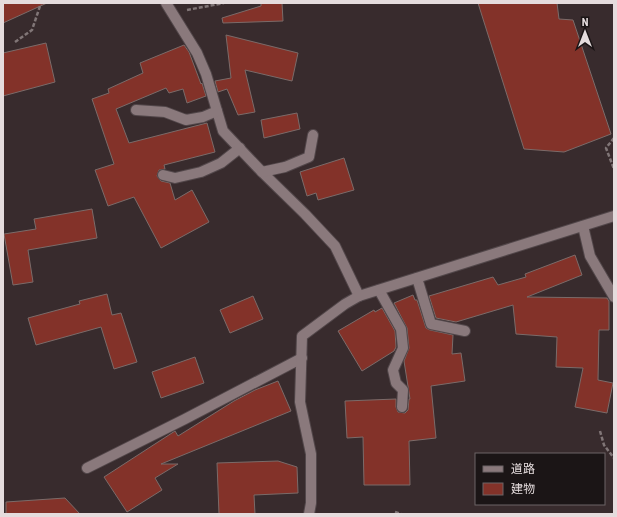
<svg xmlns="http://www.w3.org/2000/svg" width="617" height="517" font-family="'Roboto Condensed','Noto Sans JP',sans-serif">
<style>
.building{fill:#833229;stroke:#7b6b69}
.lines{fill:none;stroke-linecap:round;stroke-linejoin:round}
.minor-casing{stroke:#52474a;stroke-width:12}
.path{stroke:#817677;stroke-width:2.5;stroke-dasharray:4 2;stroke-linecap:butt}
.minor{stroke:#8a797c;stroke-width:10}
</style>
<rect width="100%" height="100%" fill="#382b2d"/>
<g class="building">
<polygon points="3,3 47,3 3,23"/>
<polygon points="261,3 282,3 283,21 223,23 222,18 261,6"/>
<polygon points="478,3 557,3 559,19 573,20 611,134 564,152 524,149"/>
<polygon points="226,35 298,53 292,81 245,70 255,112 238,115 227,89 218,92 215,81 231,78"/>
<polygon points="46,43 55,82 3,96 3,53"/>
<polygon points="184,45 189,52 201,84 202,83 206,96 187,103 183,89 169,93 166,88 116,109 129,143 207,123 215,152 164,165 165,169 159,170 157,176 161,181 170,183 175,200 192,190 209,222 161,248 134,197 108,206 95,170 114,164 92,99 109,93 108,89 143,73 140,63"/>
<polygon points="297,113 300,129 264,138 261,120"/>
<polygon points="344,158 354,190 318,200 316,193 307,196 300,172"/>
<polygon points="92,209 97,238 28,250 33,282 13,285 4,234 36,229 34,219"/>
<polygon points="575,255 582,275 527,297 607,298 609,301 609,330 599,330 598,380 613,383 607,413 575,407 583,368 556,367 557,337 516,334 513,305 456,322 436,318 429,296 493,277 498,285 526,277 525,274"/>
<polygon points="107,294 112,315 121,313 137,362 114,369 101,327 36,345 28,318 80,304 79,301"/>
<polygon points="413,295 415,300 417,300 426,328 430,330 453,335 452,354 461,353 465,381 431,386 436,438 409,441 410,485 364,485 363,437 347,438 345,401 396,399 396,407 398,412 405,413 408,410 409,399 410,399 404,361 409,348 407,328 394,303"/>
<polygon points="253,296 263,319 230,333 220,310"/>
<polygon points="382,308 395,331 396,347 394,351 362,371 338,331 374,310 375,312"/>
<polygon points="195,357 204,383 161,398 152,372"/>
<polygon points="278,381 291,411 161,464 178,464 155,478 162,490 127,512 104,477 175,431 178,436 234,401 255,390"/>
<polygon points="278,461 297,467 298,493 254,495 255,514 219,514 217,463"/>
<polygon points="65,498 80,514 6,514 6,502"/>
</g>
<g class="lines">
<g class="minor-casing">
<g id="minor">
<polyline points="166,3 197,53 206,74 223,131 262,172 305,214 335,246 359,296"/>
<polyline points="136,110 165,112 186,120 203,117 217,111"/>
<polyline points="262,172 285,167 309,157 313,135"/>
<polyline points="163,175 175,178 201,172 221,163 240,148"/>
<polyline points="583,226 590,256 614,297"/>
<polyline points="417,278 431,324 465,331"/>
<polyline points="379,290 401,329 403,348 393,370 396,383 403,390 402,407"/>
<polyline points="87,468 185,419 302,358"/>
<polyline points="309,514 311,503 311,454 300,402 302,336 345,304 359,296 614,216"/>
</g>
</g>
<g class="path">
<polyline points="187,10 224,3"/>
<polyline points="15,42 32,30 41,3"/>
<polyline points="614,138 606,148 614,169"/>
<polyline points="600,431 604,445 614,458"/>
<polyline points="395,512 401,514"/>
</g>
<use href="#minor" class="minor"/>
</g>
<rect width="617" height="517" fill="none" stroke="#e5dcdd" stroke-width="8"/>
<rect x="475" y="453" width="130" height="52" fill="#1b1516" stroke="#6c6566"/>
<rect x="483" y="466" width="20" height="6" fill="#8a797c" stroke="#6c6566"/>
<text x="511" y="473" font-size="12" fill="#e5dcdd">道路</text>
<rect x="483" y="483" width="20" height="12" fill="#833229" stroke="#6c6566"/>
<text x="511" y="493" font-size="12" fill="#e5dcdd">建物</text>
<g transform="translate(585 32)" stroke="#1b1516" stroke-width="3" paint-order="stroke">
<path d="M0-3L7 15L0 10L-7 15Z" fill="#e5dcdd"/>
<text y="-6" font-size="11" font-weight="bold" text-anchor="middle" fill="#e5dcdd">N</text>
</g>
</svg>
